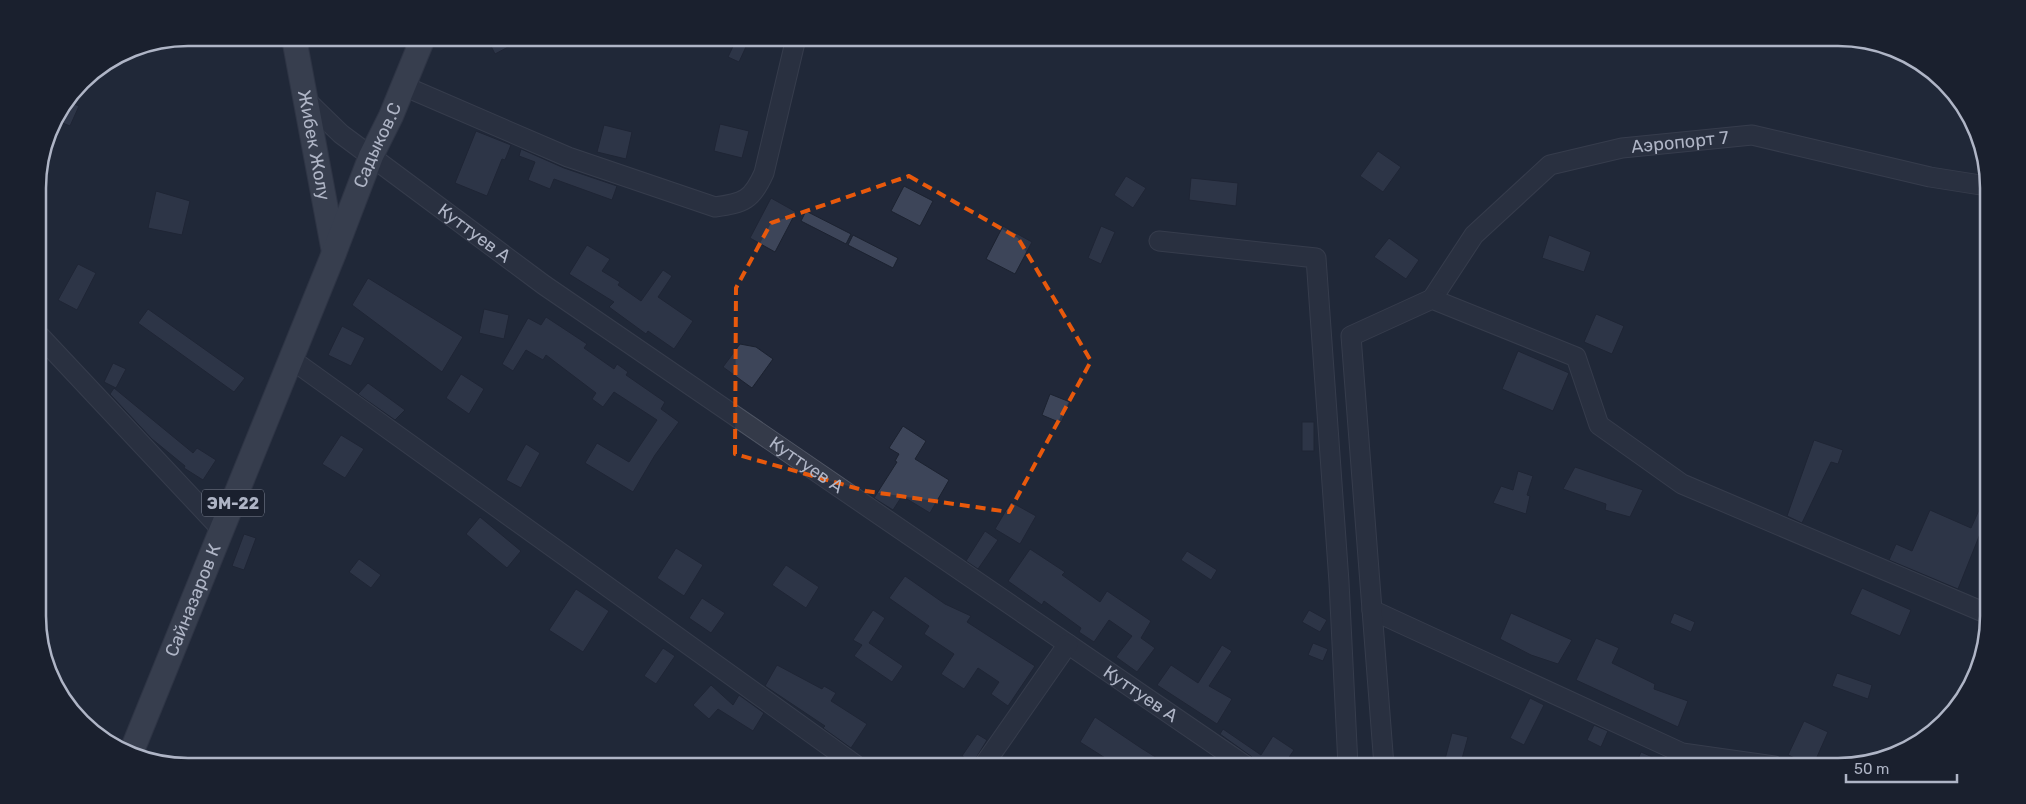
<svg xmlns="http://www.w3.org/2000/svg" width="2026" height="804" font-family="Rubik,sans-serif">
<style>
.building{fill:#3d4559;stroke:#1c2230}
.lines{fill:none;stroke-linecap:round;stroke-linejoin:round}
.minor-casing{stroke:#4f5564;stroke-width:21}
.major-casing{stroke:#3e4453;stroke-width:26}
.minor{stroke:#343a49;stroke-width:19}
.major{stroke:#525969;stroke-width:24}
.marked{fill:none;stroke:#e8590c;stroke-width:4;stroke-dasharray:10 6;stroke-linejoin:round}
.labels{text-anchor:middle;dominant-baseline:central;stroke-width:4;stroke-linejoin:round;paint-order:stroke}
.shield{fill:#1a202e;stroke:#828898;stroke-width:1}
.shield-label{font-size:16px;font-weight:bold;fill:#afb5c6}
.street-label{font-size:18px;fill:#afb5c6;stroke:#1a202e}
.rim{fill:none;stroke:#afb5c6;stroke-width:2.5}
</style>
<rect width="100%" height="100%" fill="#212839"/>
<g class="building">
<polygon points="487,38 506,38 510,46 495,54"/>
<polygon points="737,38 750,38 739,62 728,57"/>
<polygon points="69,102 79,106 70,126 55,120"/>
<polygon points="720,124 749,131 742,158 714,151"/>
<polygon points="604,125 632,132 626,159 597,152"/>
<polygon points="476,131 511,145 505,160 502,159 487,196 455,183"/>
<polygon points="521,149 564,168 617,186 612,200 554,179 550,189 528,180 535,162 519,156"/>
<polygon points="1378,151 1401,167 1383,192 1360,176"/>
<polygon points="1126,176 1146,188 1133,208 1114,195"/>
<polygon points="1191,178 1238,183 1236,206 1189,200"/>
<polygon points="904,186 933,201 920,226 891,211"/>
<polygon points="156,191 190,201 182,235 148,228"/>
<polygon points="771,198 796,212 775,252 750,238"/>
<polygon points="806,211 851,234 846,244 801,221"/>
<polygon points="1003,226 1032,242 1015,274 986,259"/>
<polygon points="1101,226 1115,232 1101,264 1088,258"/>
<polygon points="853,235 898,258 893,268 848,245"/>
<polygon points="1549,235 1591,252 1584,272 1542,258"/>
<polygon points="1389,238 1419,260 1406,279 1374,257"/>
<polygon points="587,245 610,259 602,271 620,282 618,285 641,301 663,270 672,276 658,297 693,321 674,349 648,331 646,334 609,307 614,302 569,274"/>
<polygon points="78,264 96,273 77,310 58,300"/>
<polygon points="368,278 463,337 442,372 352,305"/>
<polygon points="148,309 245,378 234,392 138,323"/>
<polygon points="484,309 509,315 504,339 479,333"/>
<polygon points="1596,314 1624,326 1612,354 1584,342"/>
<polygon points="546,317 587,344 584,348 614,369 617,364 628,372 626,375 665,402 661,409 679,422 655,455 633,492 585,463 597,443 629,462 657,420 614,392 603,407 592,399 596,393 546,355 543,360 526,350 513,371 502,364 528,318 541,325"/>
<polygon points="342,326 365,338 351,366 328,355"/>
<polygon points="740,344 756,347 773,359 752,388 723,367"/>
<polygon points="1518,351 1569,373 1553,411 1502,389"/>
<polygon points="113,363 126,369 116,388 104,382"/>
<polygon points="461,374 484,389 469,414 446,398"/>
<polygon points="368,383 405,410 395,420 358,394"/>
<polygon points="114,388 193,453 197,448 216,460 203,480 184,468 185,466 152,439 110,394"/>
<polygon points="1050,394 1070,402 1061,423 1042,415"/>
<rect x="1302" y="422" width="12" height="29"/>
<polygon points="903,426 926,441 915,459 949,480 930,513 902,496 893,510 874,498 897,462 895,461 899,454 889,448"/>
<polygon points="341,435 364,449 345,478 322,464"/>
<polygon points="1814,440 1843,450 1838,464 1831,462 1802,523 1787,516"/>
<polygon points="526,444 540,453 521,488 506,480"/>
<polygon points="1575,467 1643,490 1630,517 1605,510 1606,504 1563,489"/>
<polygon points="1518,471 1533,476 1527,495 1530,496 1526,514 1493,503 1501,486 1513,490"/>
<polygon points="1011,502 1036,516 1020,544 995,529"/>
<polygon points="1930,510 1971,528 1979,510 1988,514 1958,589 1889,560 1896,544 1912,551"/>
<polygon points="480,517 521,551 507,568 466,534"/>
<polygon points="985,531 998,540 978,569 966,561"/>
<polygon points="244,534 256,538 244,570 232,566"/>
<polygon points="676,548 703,565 684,596 657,578"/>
<polygon points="1030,549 1065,572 1062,575 1100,602 1107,591 1151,621 1141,638 1155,648 1137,672 1116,657 1132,636 1109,620 1094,642 1079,632 1081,628 1044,601 1042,605 1008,581"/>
<polygon points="1187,551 1217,570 1211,580 1181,560"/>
<polygon points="359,559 381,575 371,588 349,572"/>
<polygon points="786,565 819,587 806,608 772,585"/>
<polygon points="905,576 945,604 971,616 967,622 1035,666 1008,706 991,694 999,682 978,668 964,689 941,674 954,654 924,634 929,626 889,598"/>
<polygon points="1862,588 1911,610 1900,636 1850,614"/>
<polygon points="576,589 609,611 583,652 549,630"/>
<polygon points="702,598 725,613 711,633 689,618"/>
<polygon points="873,610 885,618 869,643 903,666 892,682 854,656 862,645 853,640"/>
<polygon points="1309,610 1327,620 1320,632 1302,622"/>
<polygon points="1511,613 1572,640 1558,664 1531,655 1500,639"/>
<polygon points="1674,613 1695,622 1691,632 1670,623"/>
<polygon points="1596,638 1619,648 1612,663 1655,684 1654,689 1688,701 1678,727 1576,680"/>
<polygon points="1313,643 1328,649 1323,661 1308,655"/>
<polygon points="1222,645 1232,651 1209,686 1232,699 1217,724 1157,685 1171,665 1198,683"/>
<polygon points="663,648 675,656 656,684 644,676"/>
<polygon points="777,665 822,689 824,686 836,693 831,701 867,724 851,748 823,728 825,726 765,686"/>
<polygon points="1837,673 1872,685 1868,699 1832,686"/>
<polygon points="711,685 733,705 739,695 764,713 753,731 718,709 709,719 693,705"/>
<polygon points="1530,698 1544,705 1524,745 1510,738"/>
<polygon points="1095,717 1141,748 1170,766 1107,766 1110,761 1080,742"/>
<polygon points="1804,721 1828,732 1813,766 1788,755"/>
<polygon points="1594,725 1608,731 1601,747 1587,740"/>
<polygon points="1223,729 1261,755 1273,736 1294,750 1283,766 1257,766 1252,757 1220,734"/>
<polygon points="1452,733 1468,737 1460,766 1444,763"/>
<polygon points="977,734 987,740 973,763 962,756"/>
<polygon points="1641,752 1673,766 1635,766"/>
</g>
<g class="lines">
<g class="minor-casing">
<g id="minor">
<path d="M404,83l9,7 155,67 147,50c29,-4 37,-7 49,-34l32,-135"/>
<path id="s1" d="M306,100l35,34 203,151 702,481"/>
<polyline points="1159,241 1316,258 1339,582 1348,766"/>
<path id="s2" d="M1432,299l42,-64 76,-70 72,-17 130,-13 178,42 57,9"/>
<polyline points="39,335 222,530"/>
<polyline points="291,359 857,766"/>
<polyline points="1372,610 1682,753 1774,766"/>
<polyline points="983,766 1068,644"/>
<polyline points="1384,766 1351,336 1432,299 1576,357 1599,425 1682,484 1988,614"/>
</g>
</g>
<g class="major-casing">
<g id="major">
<path id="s3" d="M294,38l40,214"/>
<path id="s4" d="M131,753l203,-500 37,-97 20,-40 32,-78"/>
</g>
</g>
<use href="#minor" class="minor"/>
<use href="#major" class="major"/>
</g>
<path d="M0 0H2026V804H0ZM909,176l109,62 73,123 -82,151 -143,-21 -131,-37 1,-166 35,-65z" fill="#212839" fill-opacity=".55" fill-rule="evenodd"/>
<path class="marked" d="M909,176l109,62 73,123 -82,151 -143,-21 -131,-37 1,-166 35,-65z"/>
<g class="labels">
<rect class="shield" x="202" y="489.5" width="62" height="27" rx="4"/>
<g class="shield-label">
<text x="233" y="503">ЭМ-22</text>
</g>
<g class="street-label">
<text stroke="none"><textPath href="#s2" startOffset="312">Аэропорт 7</textPath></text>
<text stroke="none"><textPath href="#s3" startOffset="109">Жибек Жолу</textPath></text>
<text stroke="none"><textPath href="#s4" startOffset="656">Садыков.С</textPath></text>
<text stroke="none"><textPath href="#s1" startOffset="215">Куттуев А</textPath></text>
<text stroke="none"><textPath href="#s1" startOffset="620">Куттуев А</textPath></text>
<text stroke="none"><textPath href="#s4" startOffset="165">Сайназаров К</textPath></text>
<text stroke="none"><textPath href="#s1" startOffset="1025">Куттуев А</textPath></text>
</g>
</g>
<path d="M0 0H2026V804H0ZM188 46H1838A142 142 0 0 1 1980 188V616A142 142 0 0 1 1838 758H188A142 142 0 0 1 46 616V188A142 142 0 0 1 188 46Z" fill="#1a202e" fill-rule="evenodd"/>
<path class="rim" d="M188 46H1838A142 142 0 0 1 1980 188V616A142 142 0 0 1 1838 758H188A142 142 0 0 1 46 616V188A142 142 0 0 1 188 46Z"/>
<path d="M1846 774v8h111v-8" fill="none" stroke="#afb5c6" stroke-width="2.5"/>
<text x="1854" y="774" font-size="15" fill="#afb5c6" stroke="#1a202e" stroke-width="4" paint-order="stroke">50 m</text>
</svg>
